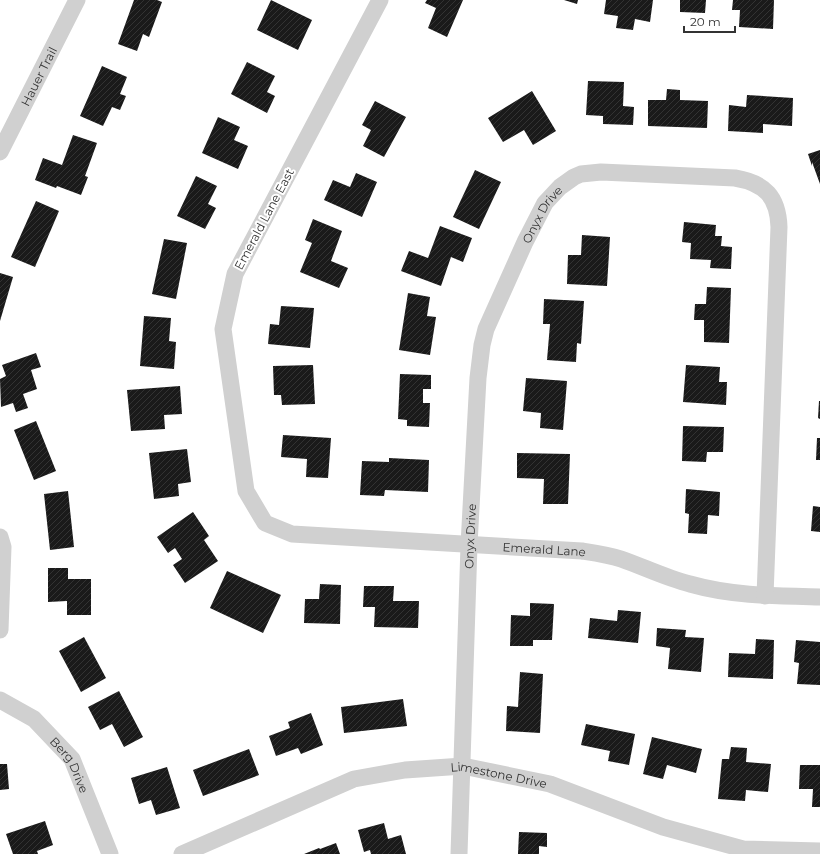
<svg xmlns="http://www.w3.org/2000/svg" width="820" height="854" font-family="Montserrat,sans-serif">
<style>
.building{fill:url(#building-hatch)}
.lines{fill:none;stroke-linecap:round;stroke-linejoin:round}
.street{stroke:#d0d0d0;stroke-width:17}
.labels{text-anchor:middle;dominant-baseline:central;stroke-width:4;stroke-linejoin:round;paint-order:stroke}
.street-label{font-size:12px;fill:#333;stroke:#fff}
</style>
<defs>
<pattern id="building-hatch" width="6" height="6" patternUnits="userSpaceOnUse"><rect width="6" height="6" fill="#1a1a1a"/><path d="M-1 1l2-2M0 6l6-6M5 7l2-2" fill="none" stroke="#333"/></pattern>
</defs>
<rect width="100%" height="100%" fill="#fff"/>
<g class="building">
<polygon points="134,0 157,0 162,2 149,37 143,34 137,51 118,44"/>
<polygon points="271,0 312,20 298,50 257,30"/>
<polygon points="427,0 463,0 447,37 428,28 436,8 425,3"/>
<polygon points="564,0 578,0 577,4"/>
<polygon points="606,0 653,0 650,22 635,19 633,30 616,28 618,16 604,14"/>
<polygon points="680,0 706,0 705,13 680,12"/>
<polygon points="733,0 774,0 773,29 739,27 740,10 732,10"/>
<polygon points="247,62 275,76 267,92 275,96 267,113 231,94"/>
<polygon points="102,66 127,77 120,94 126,96 120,110 112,107 103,126 80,116"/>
<polygon points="588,81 624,82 623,106 634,107 633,125 603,124 603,116 586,115"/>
<polygon points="667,89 680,90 680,100 708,101 707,128 648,126 648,100 666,100"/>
<polygon points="532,91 556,131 533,145 524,130 503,142 488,118"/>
<polygon points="747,95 793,98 792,126 763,124 763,133 728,131 729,105 746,107"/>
<polygon points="375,101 406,117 384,157 363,146 371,130 362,125"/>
<polygon points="218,117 240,127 234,140 248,146 238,169 202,153"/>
<polygon points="73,135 97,143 85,176 88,177 81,195 57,186 56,188 35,180 43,158 62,165"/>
<polygon points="820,150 820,184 812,162 812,166 808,154"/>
<polygon points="475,170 501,182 479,229 453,217"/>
<polygon points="356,173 377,182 362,217 324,200 333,180 350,187"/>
<polygon points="196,176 217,186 208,204 216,208 205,229 177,216"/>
<polygon points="36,201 59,211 35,267 11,257"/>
<polygon points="313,219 342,231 331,261 348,268 339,288 300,272 312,243 305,240"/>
<polygon points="684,222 716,225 715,236 722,236 721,246 732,247 731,269 710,268 711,260 690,259 691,243 682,242"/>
<polygon points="440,226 472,238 463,262 451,257 441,286 401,271 409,251 428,258"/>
<polygon points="582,235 610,237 607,286 567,284 568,255 581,255"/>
<polygon points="164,239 187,243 176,299 152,294"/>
<polygon points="0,273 13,277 0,321"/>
<polygon points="707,287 731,288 729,343 704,342 704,320 694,320 695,304 706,304"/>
<polygon points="408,293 430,297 427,316 436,317 430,355 399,350"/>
<polygon points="544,299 584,301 581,344 577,343 576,362 547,360 550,324 543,324"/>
<polygon points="281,306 314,308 310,348 268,344 270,324 279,325"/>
<polygon points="144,316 171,318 169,341 176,342 174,369 140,366"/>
<polygon points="36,353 41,367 31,370 37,389 23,394 28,408 16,412 13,403 1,407 0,379 6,376 2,365"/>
<polygon points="313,365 315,404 282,405 281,395 274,395 273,366"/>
<polygon points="686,365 720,367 719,382 727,382 726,405 683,402"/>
<polygon points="400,374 431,375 431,389 423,389 423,403 430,403 429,427 407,426 407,420 398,419"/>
<polygon points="526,378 567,381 563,430 540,428 541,413 523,411"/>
<polygon points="180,386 182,414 164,415 165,429 131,431 127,390"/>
<polygon points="819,401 820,401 820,419 818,418"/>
<polygon points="36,421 56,471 34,480 14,430"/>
<polygon points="683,426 724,427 723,452 707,452 706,462 682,461"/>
<polygon points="283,435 331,438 328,478 306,477 307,459 281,457"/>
<polygon points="817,438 820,438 820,460 816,460"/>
<polygon points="187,449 191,482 178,484 179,496 154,499 149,453"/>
<polygon points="517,453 570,454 568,504 543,504 544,479 517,478"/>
<polygon points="389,458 429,460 428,492 385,490 384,496 360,495 362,461 389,462"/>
<polygon points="686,489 720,492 719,516 708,515 707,534 688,533 689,514 685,513"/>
<polygon points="68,491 74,547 50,550 44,494"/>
<polygon points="813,506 820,507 820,532 811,531"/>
<polygon points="193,512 209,536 204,540 218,561 185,583 173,565 182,559 175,548 168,553 157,537"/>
<polygon points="48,568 68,568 68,579 91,579 91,615 67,615 67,601 48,602"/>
<polygon points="227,571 281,595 263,633 210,608"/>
<polygon points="320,584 341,585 340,624 304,623 305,599 319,599"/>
<polygon points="364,586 394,586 393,601 419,601 418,628 374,627 375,607 363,607"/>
<polygon points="530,603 554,604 552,640 533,640 533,646 510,646 511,615 530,616"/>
<polygon points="618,610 641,612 638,643 588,638 590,618 617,621"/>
<polygon points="657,628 686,630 685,637 704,638 701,672 668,669 670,648 656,646"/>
<polygon points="84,637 106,678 81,692 59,651"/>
<polygon points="756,639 774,640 773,679 728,677 729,653 755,654"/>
<polygon points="796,640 820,642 820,685 797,684 799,663 794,662"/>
<polygon points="520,672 543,674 540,733 506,731 507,706 518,707"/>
<polygon points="119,691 143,737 124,747 112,724 100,730 88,707"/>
<polygon points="403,699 407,726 344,733 341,707"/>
<polygon points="311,713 323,745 301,754 298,748 276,756 269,736 290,728 288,722"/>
<polygon points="586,724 635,734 629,765 608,761 610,751 581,745"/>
<polygon points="652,737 702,749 696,773 667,765 663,779 643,774"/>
<polygon points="731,747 747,748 746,762 771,764 768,792 746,790 745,801 718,799 722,759 729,759"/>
<polygon points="249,749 259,775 203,796 193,770"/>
<polygon points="0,764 7,764 9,789 0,790"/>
<polygon points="800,765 820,765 820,807 812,807 813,789 799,789"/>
<polygon points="167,767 180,808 156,815 151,800 139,804 131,778"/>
<polygon points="45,821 53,845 37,851 38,854 13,854 6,834"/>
<polygon points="384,823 388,839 401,835 406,854 371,854 370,850 364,852 358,830"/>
<polygon points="519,832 547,833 547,847 539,846 539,854 518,854"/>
<polygon points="336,843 340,854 304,854 319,848 320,849"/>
</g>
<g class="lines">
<g class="street">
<path id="s1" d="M380,0l-145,274 -12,55 23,162 19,32 27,11 290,17c13,2 27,4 39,8 23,8 45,19 69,25 42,12 86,12 130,13"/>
<path id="s2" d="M0,152l77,-152"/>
<polyline points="0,537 3,547 0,630"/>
<path id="s3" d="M0,700l34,19 38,40 38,95"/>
<path id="s4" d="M182,854l172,-75 51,-9 58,-4 87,18 113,43 80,22 77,2"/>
<path id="s5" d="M459,854l10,-309 9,-167 4,-33 4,-16 39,-87 20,-39 15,-16 14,-10 7,-3 20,-2 134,6c30,5 43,19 44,49l-14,369"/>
</g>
</g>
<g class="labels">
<g class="street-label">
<text stroke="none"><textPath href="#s2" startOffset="85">Hauer Trail</textPath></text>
<text stroke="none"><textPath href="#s5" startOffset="654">Onyx Drive</textPath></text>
<text transform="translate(264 219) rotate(-62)">Emerald Lane East</text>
<text stroke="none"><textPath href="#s5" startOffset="318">Onyx Drive</textPath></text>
<text stroke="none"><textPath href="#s1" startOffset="849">Emerald Lane</textPath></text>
<text stroke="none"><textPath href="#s3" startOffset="98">Berg Drive</textPath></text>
<text stroke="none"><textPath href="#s4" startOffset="334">Limestone Drive</textPath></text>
</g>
</g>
<path d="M684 26v6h51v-6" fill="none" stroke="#333333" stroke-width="2"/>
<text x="690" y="26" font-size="12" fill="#333333" stroke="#ffffff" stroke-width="3" paint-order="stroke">20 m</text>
</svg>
